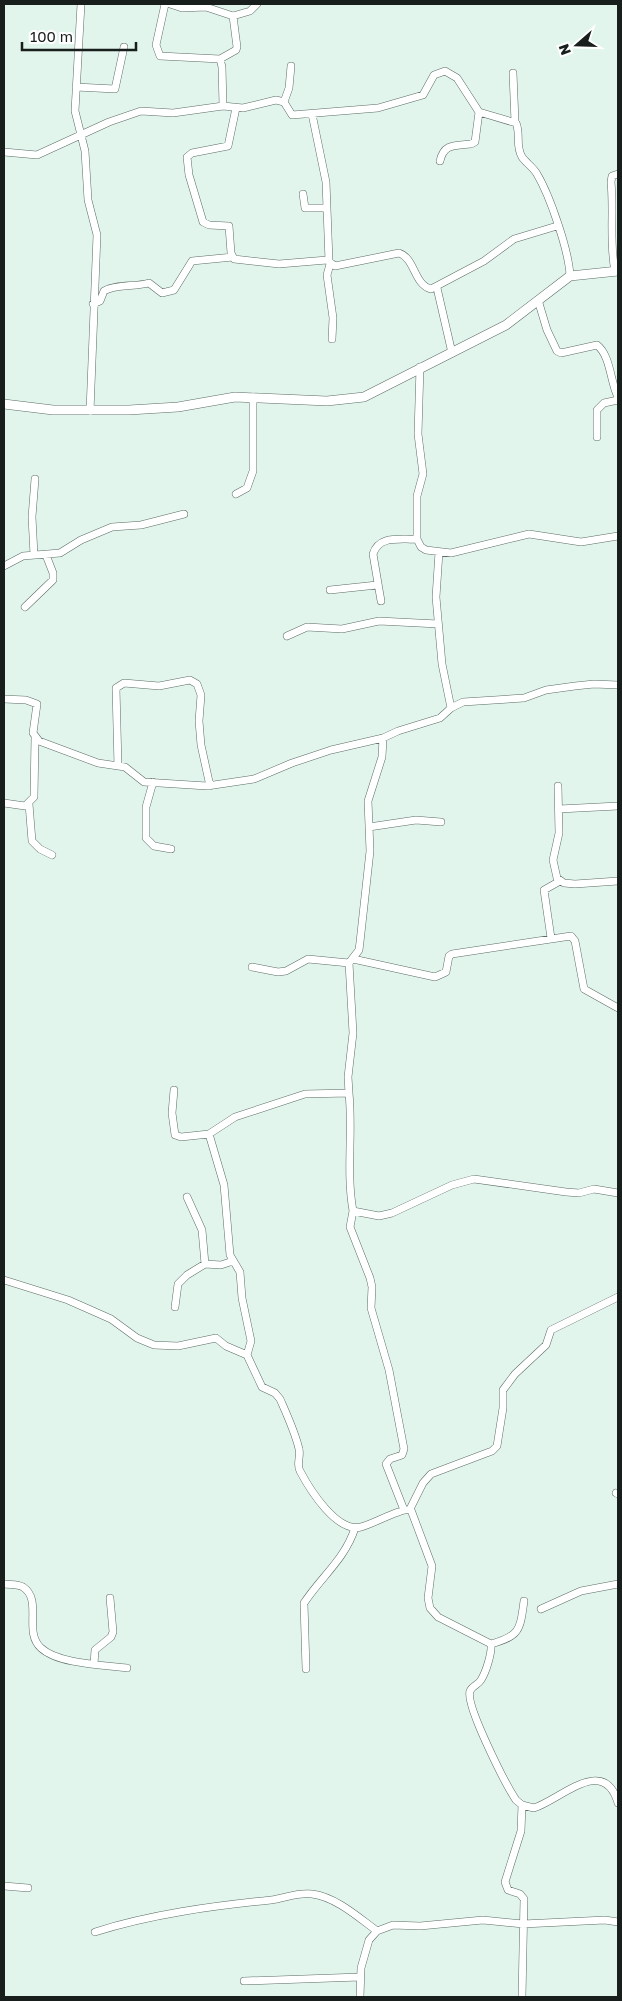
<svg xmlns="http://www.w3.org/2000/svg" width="622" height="2001" font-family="'Golos Text',sans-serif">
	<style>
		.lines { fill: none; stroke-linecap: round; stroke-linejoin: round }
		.minor-casing { stroke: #5b6c64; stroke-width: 8 }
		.tertiary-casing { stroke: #5b6c64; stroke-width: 10 }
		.minor { stroke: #fff; stroke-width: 7 }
		.tertiary { stroke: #fff; stroke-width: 9 }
	</style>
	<rect width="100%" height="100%" fill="#e2f5ec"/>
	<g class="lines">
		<defs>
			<path id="minor" d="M81 4 75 111 85 151 88 200 97 235 90 411
				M165 4 156 45 160 56 220 59
				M170 4 182 8 206 7 233 16
				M513 73 515 122
				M76 87 115 89 124 47
				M284 102 289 88 291 66
				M223 106 222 67 220 59 236 50 237 47 233 16 250 11 257 4
				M236 108 228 146 192 153 187 157 189 175 203 222 209 225 229 226 231 253 234 259 279 264 327 260 335 266 399 253C415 258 414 285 431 289L484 261 514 239 557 226
				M312 114 326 182 329 261
				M4 152 37 155 109 122 141 111 173 113 223 106 243 108 276 100 284 102 292 115 378 108 423 95 434 75 445 71 457 78 479 112 516 123C521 134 515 146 522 157 526 163 533 167 537 174 550 196 569 251 570 276
				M440 161C444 143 455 146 471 144L475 142 479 112
				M303 194 305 208H327
				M330 264 327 275 333 318 332 339
				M615 271C609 242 614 212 611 182L612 176 618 174
				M437 288 452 353
				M538 300 547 330 557 351 561 353 597 345C611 356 610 382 618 397
				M93 304 100 301 104 291C116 284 135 287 149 283L162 293 174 290 192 261 233 257
				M420 367 418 434 423 474 417 496V539L421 547 426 550 451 553 529 534 581 542 618 536
				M597 437V410L604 403 618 400
				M236 494 247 488 253 471V397
				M439 552 436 597 442 664 451 708
				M34 555 32 517 35 479
				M4 566 23 556 60 553 81 540 112 527 141 525 184 514
				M330 590 377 585
				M381 601 373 554C379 535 399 540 417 539
				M25 607 53 580V573L46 555
				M287 636 307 627 342 629 379 621 438 624
				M4 699 26 700 37 704 33 733 39 741 98 763 125 767 144 782 207 786 254 779 292 763 331 750 383 738 398 731 440 718 451 708 463 702 524 698 546 690 575 686 594 684 618 685
				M118 766 116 688 124 683 159 686 190 680 197 684 201 695 199 721 201 745 210 786
				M153 782 146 807V838L154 846 171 849
				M558 786 559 833 553 860 557 878 564 883 575 884 618 881
				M4 803 25 806 34 797 35 738
				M29 804 32 841 40 849 52 855
				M559 809 618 806
				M369 827 416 820 441 822
				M551 938 544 890 560 881
				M353 959 435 977 446 972 449 956 452 954 571 936 575 941 584 989 618 1008
				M252 967 278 972 286 971 308 959 349 963
				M174 1090 172 1113 175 1135 181 1137 209 1134
				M349 1093 348 1077 353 1033 349 963 359 950 360 942 370 851 368 801 382 757 383 738
				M187 1197 202 1230 205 1264
				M353 1211 350 1227 370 1278 372 1287 371 1308 389 1370 404 1449 402 1455 390 1459 386 1464 404 1510
				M4 1280 68 1300 111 1319 137 1338 154 1345 178 1346 216 1338 226 1346 247 1355 262 1387 275 1393 280 1399C287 1415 295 1432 299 1449 301 1456 296 1465 300 1471 310 1490 337 1533 361 1527 373 1524 403 1507 411 1510L432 1566 428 1598 430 1608 438 1617 491 1644C492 1653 486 1672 481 1680 478 1685 472 1686 470 1691 465 1705 506 1785 516 1800L522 1805 534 1808C560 1800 604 1754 618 1803
				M175 1307 178 1284 187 1275 205 1264 221 1265 233 1261
				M247 1355 251 1341 242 1298 240 1272 230 1255 224 1185 209 1134 235 1117 305 1094 349 1093C353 1133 346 1172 353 1211L379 1216 392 1213 452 1185 474 1179 566 1192 579 1193 594 1189 618 1193
				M616 1493 618 1494
				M410 1509 423 1483 431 1474 492 1451 497 1446 503 1408V1390L515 1374 546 1345 551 1330 618 1297
				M4 1584C10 1585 18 1584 23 1587 43 1600 23 1632 41 1648 58 1664 104 1665 127 1668
				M541 1609 581 1591 618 1584
				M491 1644C520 1636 520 1630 524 1601
				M94 1664 95 1650 111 1637 113 1632 110 1598
				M306 1669 304 1603C321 1577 345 1559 355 1528
				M522 1805 521 1831 505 1882 508 1890 520 1894 524 1899 522 1997
				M4 1886 28 1888
				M95 1932C151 1914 213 1906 271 1900 285 1898 298 1892 312 1894 336 1897 358 1917 377 1931
				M244 1981 360 1977
				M360 1997 361 1968 369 1940 377 1931 393 1925 420 1926 483 1920 523 1924 605 1920 618 1922"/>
			<path id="tertiary" d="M4 404 53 410H129L178 407 235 397 327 401 364 397 506 325 570 276 618 271"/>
		</defs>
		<use href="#minor" class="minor-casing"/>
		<use href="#tertiary" class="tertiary-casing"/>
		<use href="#minor" class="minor"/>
		<use href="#tertiary" class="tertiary"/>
	</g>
	<rect width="622" height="2001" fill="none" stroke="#171e1b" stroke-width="10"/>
	<g transform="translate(577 45) rotate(250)" stroke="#ffffff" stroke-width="4" paint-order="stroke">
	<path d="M0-4L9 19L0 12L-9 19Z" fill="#171e1b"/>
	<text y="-8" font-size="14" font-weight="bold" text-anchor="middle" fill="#171e1b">N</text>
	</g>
	<path d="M22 42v8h114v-8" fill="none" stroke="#171e1b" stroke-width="2.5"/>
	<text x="30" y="42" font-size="15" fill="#171e1b" stroke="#ffffff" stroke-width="4" paint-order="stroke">100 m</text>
</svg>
